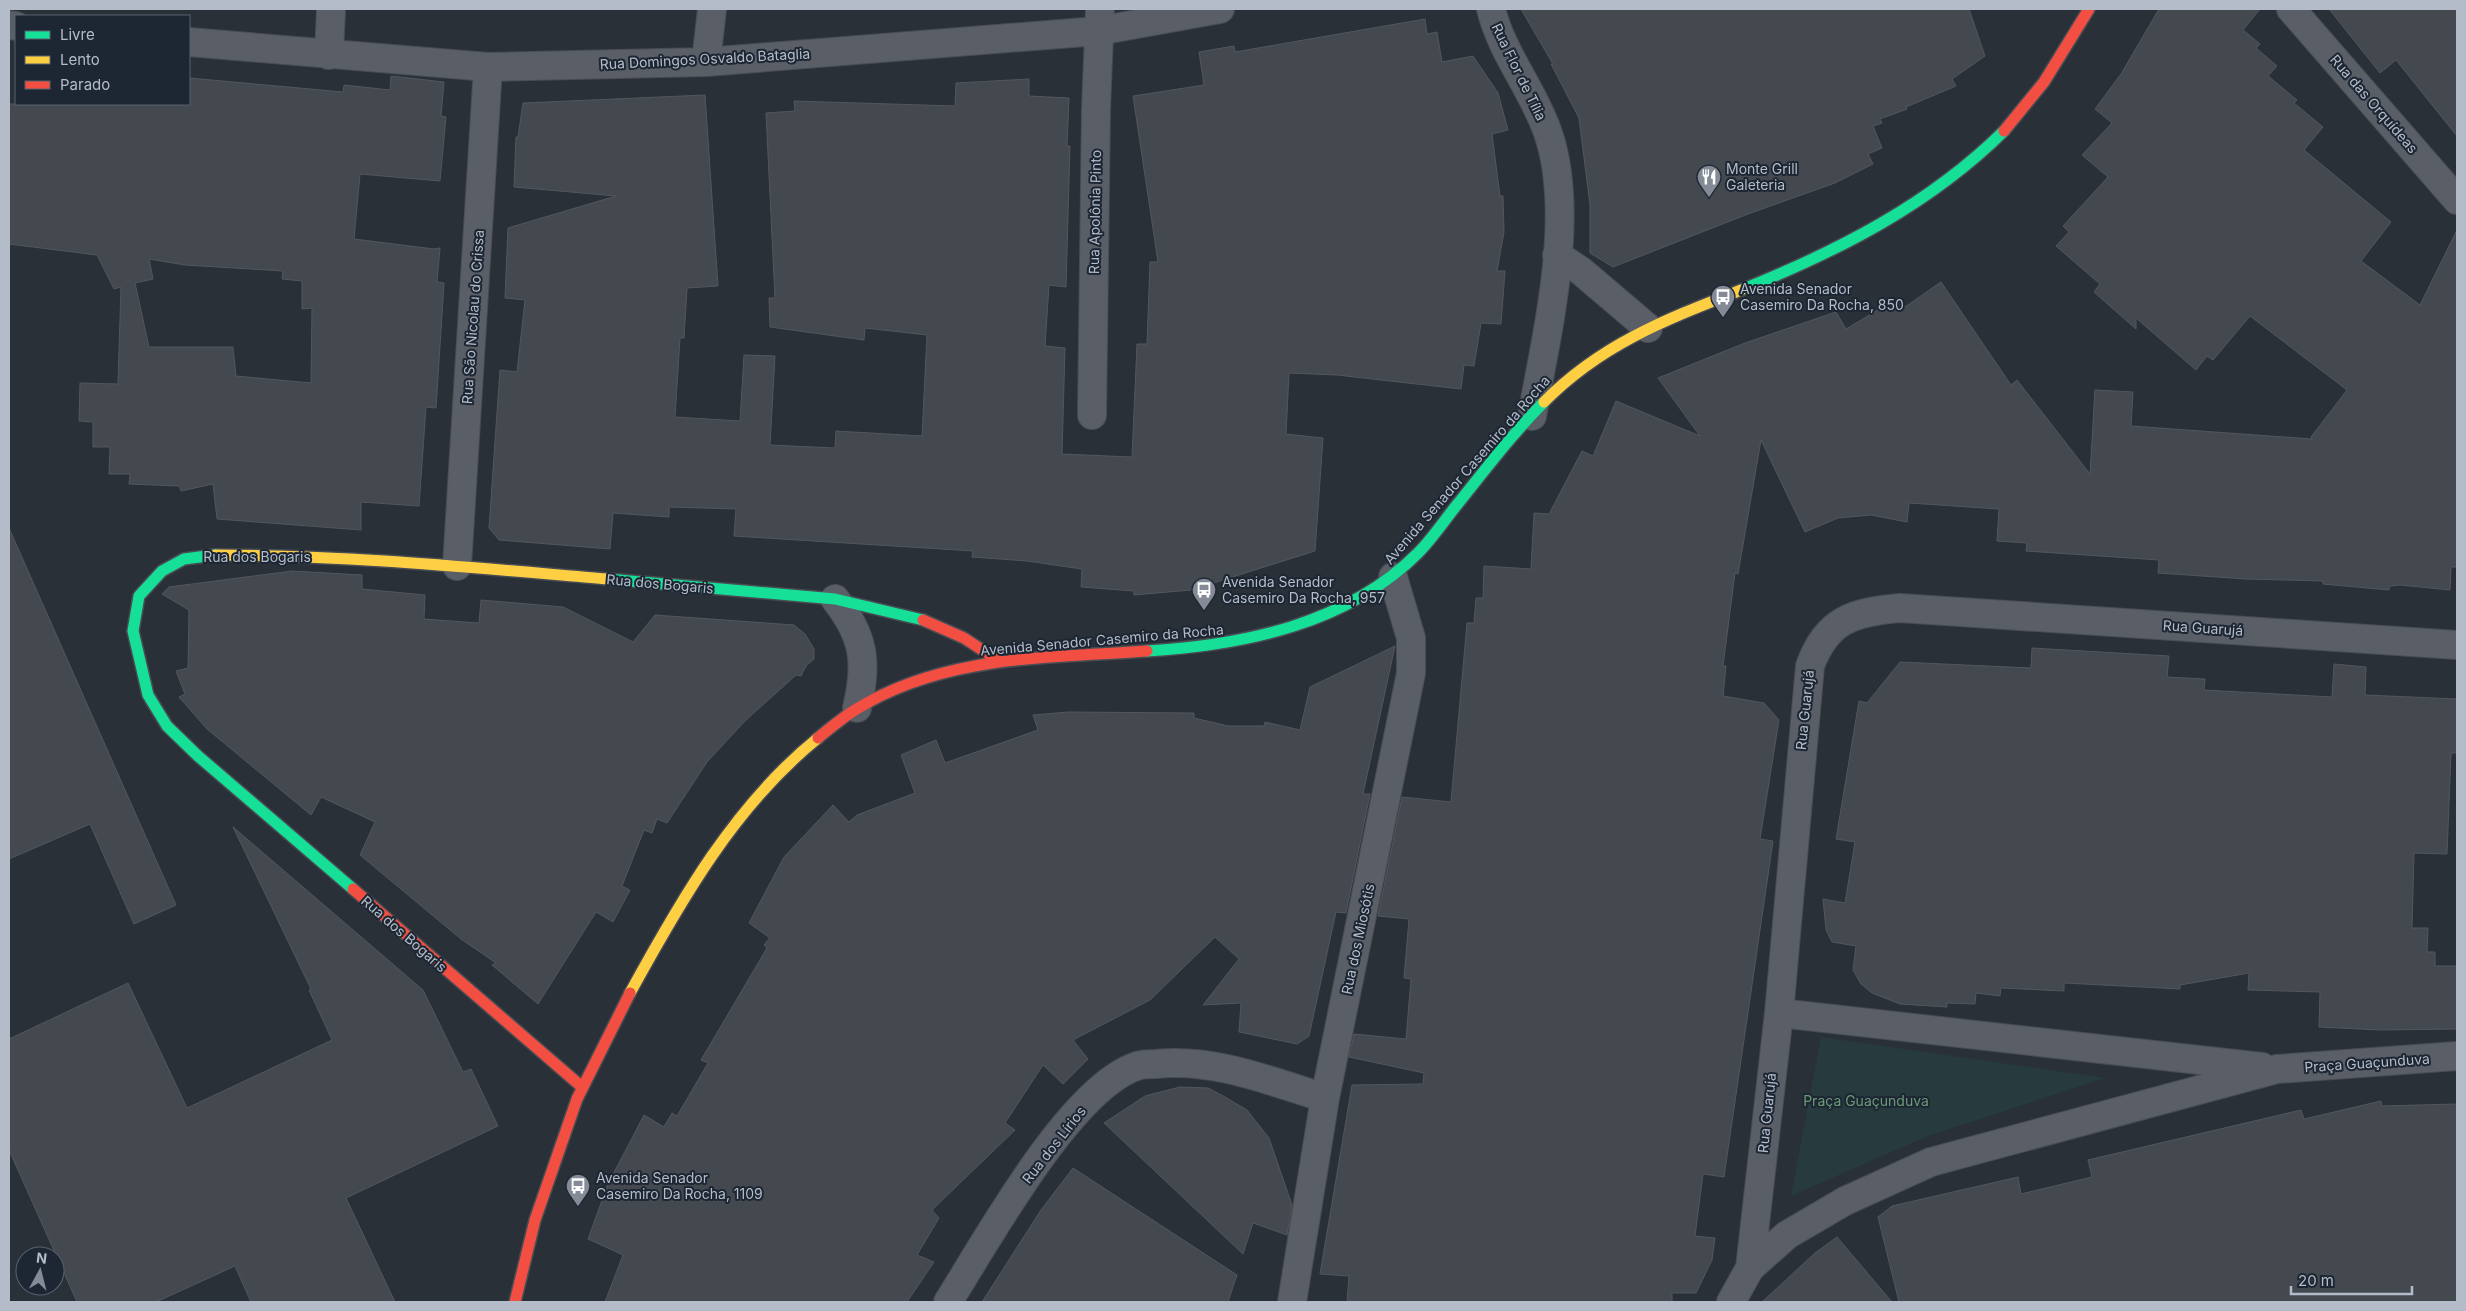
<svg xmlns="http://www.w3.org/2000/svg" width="2466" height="1311" font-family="Inter,sans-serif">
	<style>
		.green { fill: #273a3e }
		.building { fill: #444950; stroke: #52575f; fill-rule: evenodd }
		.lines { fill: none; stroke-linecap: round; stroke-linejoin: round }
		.street-casing { stroke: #484c53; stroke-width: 30 }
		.fast-casing { stroke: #484c53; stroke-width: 14 }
		.slow-casing { stroke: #484c53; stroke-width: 14 }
		.jam-casing { stroke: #484c53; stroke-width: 14 }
		.street { stroke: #5a5e66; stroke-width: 28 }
		.fast { stroke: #16e098; stroke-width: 11 }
		.slow { stroke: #ffcf43; stroke-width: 11 }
		.jam { stroke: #f24e42; stroke-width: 11 }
		.labels { text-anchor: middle; stroke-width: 4; stroke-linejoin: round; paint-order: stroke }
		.street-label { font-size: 14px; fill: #b4bcc9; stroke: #1d2633 }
		.poi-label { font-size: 14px; fill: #b4bcc9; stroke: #1d2633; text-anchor: start }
		.park-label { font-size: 14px; fill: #6b9a76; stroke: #1d2633 }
	</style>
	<rect width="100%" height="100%" fill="#2a3038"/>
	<path class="green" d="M1821 1037 2105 1078 1928 1136 1791 1196Z"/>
	<path class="building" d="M1521 9H1969L1985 56 1952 79 1956 86 1906 107 1907 109 1880 119 1882 123 1873 126 1882 148 1868 154 1873 164 1835 183 1748 214 1613 267 1590 253V205L1579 118 1551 64H1553Z
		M2159 9H2260L2243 30 2260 44 2256 48 2277 66 2268 76 2297 100 2294 103 2323 127 2304 150 2391 222 2361 261 2420 305 2457 230V567H2451L2450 590 2400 585 2390 586 2389 590 2323 584V581L2246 579 2158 573 2159 560 2026 551 2027 543 1997 541 1999 509 1909 503 1907 522 1871 515 1838 518 1805 532 1761 440 1738 574 1735 573 1723 666H1726L1723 696 1764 703 1779 720 1760 839 1773 841 1724 1177 1703 1174 1695 1236 1715 1238 1712 1260 1696 1293H1672V1302H1347L1349 1276 1320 1274 1352 1085 1423 1084 1424 1073 1349 1057 1354 1034 1406 1039 1411 979 1404 978 1409 919 1378 916 1402 797 1451 802 1467 623H1474L1476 598H1483L1484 566 1531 569 1534 513 1549 514 1582 451 1593 456 1616 401 1700 436 1658 378 1745 343 1836 312 1846 329 1888 304 1890 308 1902 301 1905 307 1941 282 2011 385 2017 380 2090 474 2095 390 2133 392 2131 426 2312 439 2311 437 2347 390 2250 316 2213 360 2207 356 2196 370 2136 318V329L2094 292 2100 284 2056 246 2069 232 2063 226 2108 177 2082 155 2112 123 2095 109 2121 74Z
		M2329 9H2457V136L2396 60 2380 73Z
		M1425 19 1427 34 1437 32 1442 62 1473 56 1498 93 1508 130 1492 134 1500 196H1503L1504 232 1497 271H1505L1501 324 1481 323 1474 366 1464 365 1461 389 1337 375 1289 373 1286 434 1323 438 1315 551 1191 590 1134 595V591L1081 587 1082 569 1027 561 972 557 973 551 734 536 736 509 669 507V517L613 513 610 549 499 540 489 528 500 370 517 372 525 300 505 298 508 228 616 196 514 187 516 137H518L523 103 705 95 718 286 687 288 684 338H680L675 417 740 421 744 355 775 356 770 445 835 448 836 431 922 436 927 335 865 328 864 340 770 327 769 298H775L766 113 795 111 794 101 955 106 956 83 1029 79V96L1069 98 1067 146H1070L1066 287 1049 285 1045 346 1065 348 1062 454 1132 457 1137 344H1147L1150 262H1158L1133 96 1204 85 1199 52 1234 46 1235 52Z
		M391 76 444 82 441 116 446 117 440 181 360 174 354 239 434 249 440 248 437 282 444 283 436 408 426 407 419 506 361 502V530L217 519 213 484 181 491 179 486 129 484 130 474H109L110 447H93V422L79 421 80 383 118 384 121 287 114 289 97 255 9 244V104H189V78L343 92 344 85 390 90ZM149 259 185 265 283 271 282 279 302 281V309L312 308 311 383 236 376 233 347H149L135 283 153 279Z
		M9 528 176 905 134 924 90 824 9 859Z
		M292 571 362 575V589L425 595 424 619 479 623 481 600 563 607 633 642 655 615 794 625 805 634 814 649V659L806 666 801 676 796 675 745 721 707 762 667 823 657 819 652 833 644 830 622 886 630 890 613 922 596 912 538 1004 492 965 496 963 461 939 360 855 375 822 321 797 311 815 207 729 179 697 185 694 176 671 188 668 189 610 162 594 169 587Z
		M1395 646 1363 794H1370L1346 913 1336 912 1309 1036 1297 1044 1239 1032 1241 1003 1203 1005 1239 959 1215 937 1150 1000 1073 1040 1088 1059 1063 1084 1043 1065 1005 1123 1015 1130 932 1210 939 1218 917 1255 934 1262 907 1302H605L623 1255 588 1239 608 1184 644 1115 664 1127 672 1113 677 1116 708 1063 701 1060 767 948 764 945 770 938 749 923 784 857 833 805 849 822 857 815 915 793 901 755 936 740 945 763 1038 730 1033 715 1068 712 1194 713V718L1228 726H1264L1265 722 1300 730 1310 687Z
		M2032 648 2169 656 2167 677 2205 679 2204 690 2332 697 2334 664 2366 667 2365 695 2457 699V753H2451L2447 854 2414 853 2412 928H2428L2427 952H2435V966H2457V1029L2380 1030 2319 1027 2320 992 2248 990 2249 973 2180 985V989L2064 983V991L2001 988 2000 996 1976 993 1975 1004 1947 1003V1007L1900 1004 1872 993 1861 984 1853 970 1856 946 1832 942 1826 930 1823 899 1845 903 1855 842 1836 839 1859 701 1867 703 1900 662 2031 668Z
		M233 827 423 990 463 1072 471 1069 498 1126 346 1198 395 1302H251L235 1266 156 1302H77L9 1150V1039L128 983 187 1108 332 1040 309 990 311 989Z
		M1180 1087 1208 1088 1225 1097 1247 1110 1269 1138 1292 1205 1287 1235 1253 1223 1243 1254 1104 1123 1145 1096Z
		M2381 1101 2382 1106 2457 1104V1302H1899L1878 1217 1892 1206 2018 1177 2021 1194 2092 1177 2088 1160 2301 1110 2304 1119Z
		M1073 1168 1237 1275 1228 1302H982L1041 1210Z
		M1837 1237 1892 1302H1762L1815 1253Z"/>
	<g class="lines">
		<defs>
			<path id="street" d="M1491 9C1502 54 1533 89 1548 133 1576 215 1547 332 1532 416
				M2291 9 2457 200
				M9 25 16 26
				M189 42 488 67 706 62 1098 31 1220 9
				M329 55 331 9
				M706 62 712 9
				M1557 255 1581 271 1648 328
				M1092 415 1096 109 1100 9
				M457 566 488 67
				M835 599C864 636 868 662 857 708
				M1779 1013 2262 1067
				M1750 1268 1787 1235 1845 1201 1931 1162 2277 1069 2457 1056
				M948 1302C986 1242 1070 1088 1137 1066 1142 1064 1150 1064 1156 1064 1214 1058 1270 1081 1325 1098
				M1292 1302 1325 1098 1411 673V638L1393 577
				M1731 1302 1750 1268 1779 1013 1810 666C1827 619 1854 612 1900 608L2457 645"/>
			<path id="fast" d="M1741 290C1838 251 1929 205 2004 131
				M215 555 184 559 162 571 139 596 133 631 148 695 167 726 198 756 353 889
				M607 579 835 599 923 620
				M1147 651C1245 645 1347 624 1418 553 1432 539 1444 521 1456 506 1485 470 1512 434 1544 402"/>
			<path id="slow" d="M1544 402C1601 344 1667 319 1741 290
				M215 555C346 555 476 568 607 579
				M630 993C681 900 735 805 818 738"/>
			<path id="jam" d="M2004 131 2044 82 2089 9
				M923 620 964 638 999 661
				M818 738C830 728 842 718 855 710 942 655 1048 658 1147 651
				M353 889 582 1087
				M515 1302 535 1220 577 1099 630 993"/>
		</defs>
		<use href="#street" class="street-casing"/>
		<use href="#fast" class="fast-casing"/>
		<use href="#slow" class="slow-casing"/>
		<use href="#jam" class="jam-casing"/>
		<use href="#street" class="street"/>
		<use href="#fast" class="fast"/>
		<use href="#slow" class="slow"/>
		<use href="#jam" class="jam"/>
	</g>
	<defs>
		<symbol id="restaurant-pin" viewBox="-11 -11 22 30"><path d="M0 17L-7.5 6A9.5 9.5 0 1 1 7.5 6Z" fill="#848b96" stroke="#1d2633"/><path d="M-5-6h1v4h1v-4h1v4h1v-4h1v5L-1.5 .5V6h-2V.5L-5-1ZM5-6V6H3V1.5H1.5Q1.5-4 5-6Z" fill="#fff"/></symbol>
		<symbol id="bus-pin" viewBox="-11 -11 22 30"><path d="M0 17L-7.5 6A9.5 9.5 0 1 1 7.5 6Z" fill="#848b96" stroke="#1d2633"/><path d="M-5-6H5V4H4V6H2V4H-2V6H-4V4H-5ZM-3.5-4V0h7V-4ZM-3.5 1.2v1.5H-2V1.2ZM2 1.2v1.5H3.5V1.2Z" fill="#fff"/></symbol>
	</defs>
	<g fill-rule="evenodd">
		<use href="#restaurant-pin" x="1695" y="163" width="28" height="38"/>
		<use href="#bus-pin" x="1709" y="283" width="28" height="38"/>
		<use href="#bus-pin" x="1190" y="576" width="28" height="38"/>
		<use href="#bus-pin" x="564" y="1172" width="28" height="38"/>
	</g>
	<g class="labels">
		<g class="street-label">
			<text transform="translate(705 59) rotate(-3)" y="5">Rua Domingos Osvaldo Bataglia</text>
			<text transform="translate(1519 72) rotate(64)" y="5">Rua Flor de Tília</text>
			<text transform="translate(2374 104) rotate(49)" y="5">Rua das Orquídeas</text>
			<text transform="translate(1095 212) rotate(-89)" y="5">Rua Apolônia Pinto</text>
			<text transform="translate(473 317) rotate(-86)" y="5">Rua São Nicolau do Crissa</text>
			<text transform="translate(1467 470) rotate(-49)" y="5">Avenida Senador Casemiro da Rocha</text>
			<text x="257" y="562">Rua dos Bogaris</text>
			<text transform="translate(660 584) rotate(5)" y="5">Rua dos Bogaris</text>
			<text transform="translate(2203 628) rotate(4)" y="5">Rua Guarujá</text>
			<text transform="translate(1102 640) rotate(-5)" y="5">Avenida Senador Casemiro da Rocha</text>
			<text transform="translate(1805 710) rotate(-84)" y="5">Rua Guarujá</text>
			<text transform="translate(404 934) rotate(41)" y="5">Rua dos Bogaris</text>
			<text transform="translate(1358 939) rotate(-78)" y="5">Rua dos Miosótis</text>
			<text transform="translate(2367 1063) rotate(-4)" y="5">Praça Guaçunduva</text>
			<text transform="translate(1767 1113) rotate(-84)" y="5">Rua Guarujá</text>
			<text transform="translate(1054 1145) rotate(-52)" y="5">Rua dos Lírios</text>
		</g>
		<g class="poi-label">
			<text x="1726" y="174">Monte Grill<tspan x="1726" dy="16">Galeteria</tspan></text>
			<text x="1740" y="294">Avenida Senador<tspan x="1740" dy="16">Casemiro Da Rocha, 850</tspan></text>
			<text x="1222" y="587">Avenida Senador<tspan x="1222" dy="16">Casemiro Da Rocha, 957</tspan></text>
			<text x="596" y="1183">Avenida Senador<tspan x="596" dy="16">Casemiro Da Rocha, 1109</tspan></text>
		</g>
		<g class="park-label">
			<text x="1866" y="1106">Praça Guaçunduva</text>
		</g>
	</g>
	<rect width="2466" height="1311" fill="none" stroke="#b4bcc9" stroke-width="20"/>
	<rect x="15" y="15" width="175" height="90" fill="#1d2633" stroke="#59626f"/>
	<rect x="25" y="31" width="25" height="8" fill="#16e098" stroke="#59626f"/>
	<text x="60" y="40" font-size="15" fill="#b4bcc9">Livre</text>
	<rect x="25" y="56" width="25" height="8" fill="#ffcf43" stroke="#59626f"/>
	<text x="60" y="65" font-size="15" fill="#b4bcc9">Lento</text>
	<rect x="25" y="81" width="25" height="8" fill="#f24e42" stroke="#59626f"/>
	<text x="60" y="90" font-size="15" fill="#b4bcc9">Parado</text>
	<g transform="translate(40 1271) rotate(7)"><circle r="24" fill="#1d2633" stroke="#59626f"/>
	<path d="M0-4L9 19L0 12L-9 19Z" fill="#848b96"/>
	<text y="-8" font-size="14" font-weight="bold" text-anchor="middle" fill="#b4bcc9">N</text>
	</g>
	<path d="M2291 1286v8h121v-8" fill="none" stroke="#b4bcc9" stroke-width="2.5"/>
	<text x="2298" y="1286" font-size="15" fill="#b4bcc9" stroke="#1d2633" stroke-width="4" paint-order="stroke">20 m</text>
</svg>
